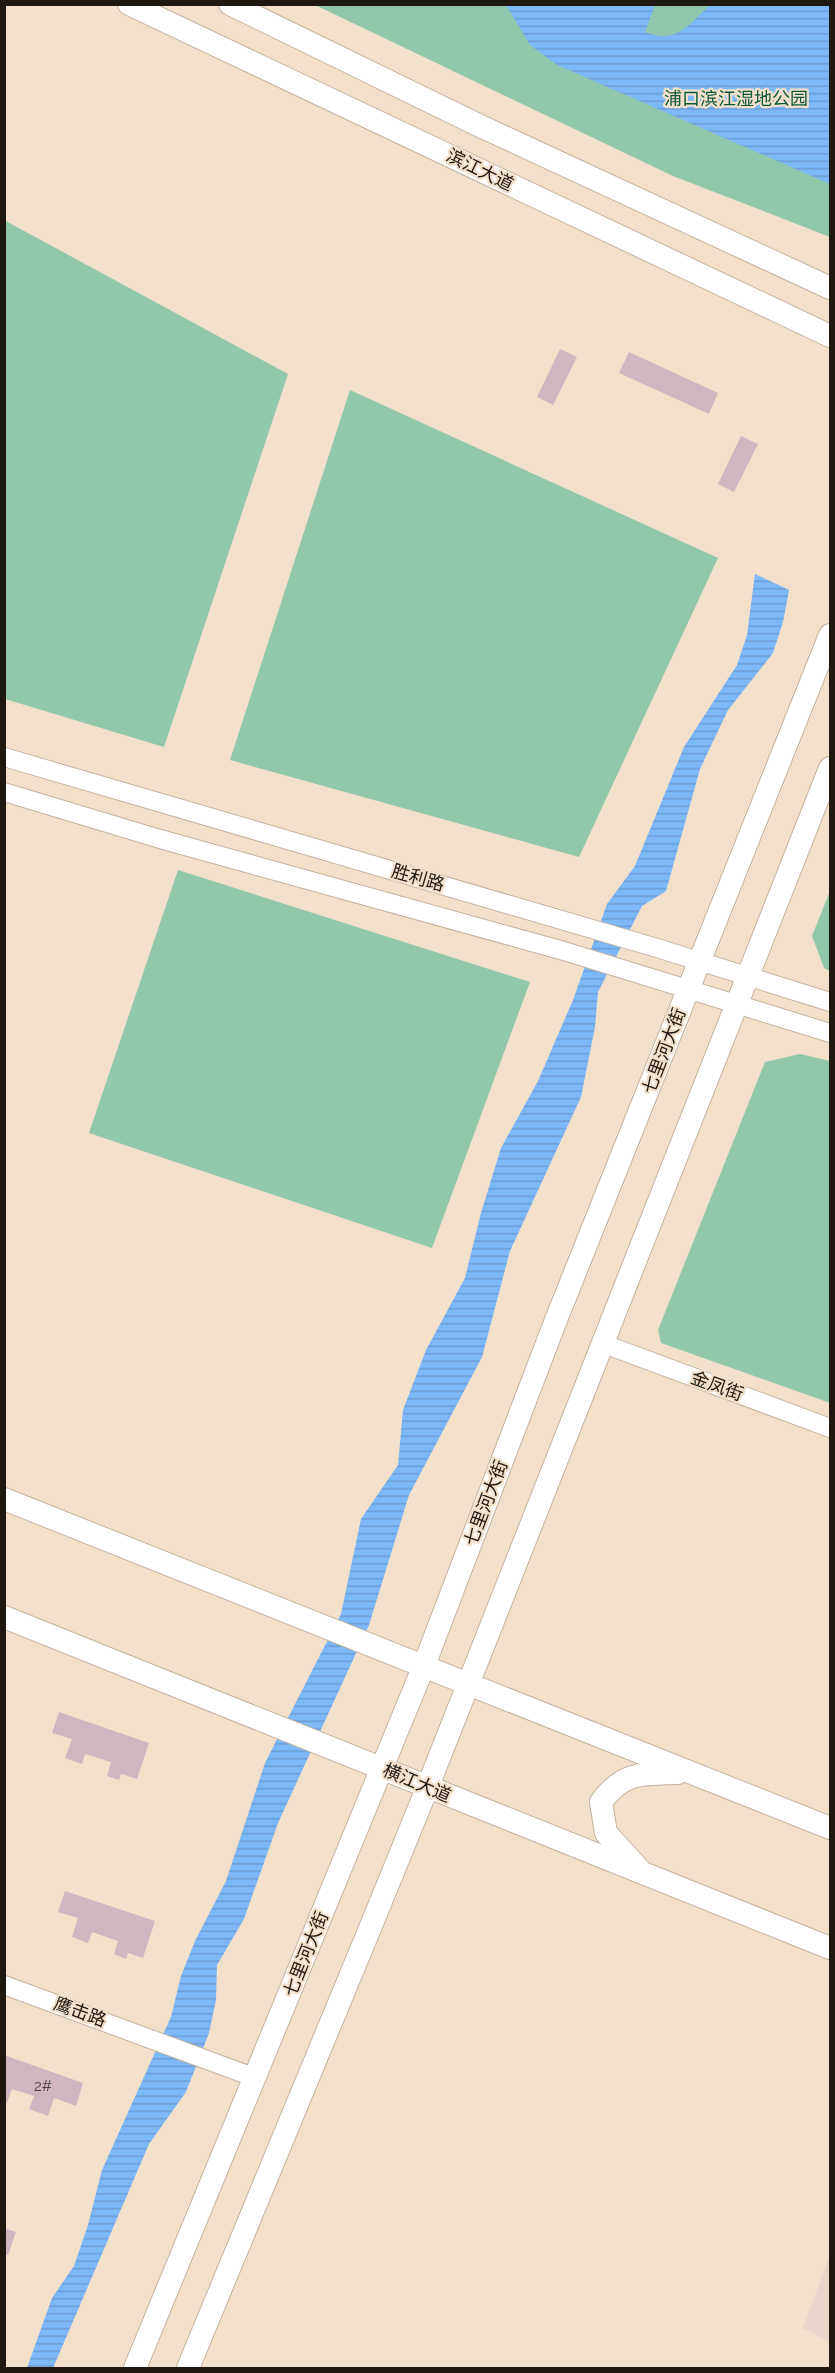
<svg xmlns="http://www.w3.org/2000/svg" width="835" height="2373" font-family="Raleway,'Noto Sans SC',sans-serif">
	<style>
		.industrial { fill: #ebd4c9 }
		.green { fill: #91c8ab }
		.water { fill: url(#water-rules) }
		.building { fill: #d1b6c1 }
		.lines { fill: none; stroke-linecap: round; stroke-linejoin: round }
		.minor-casing { stroke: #c3b29e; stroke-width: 20 }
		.major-casing { stroke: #c3b29e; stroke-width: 24 }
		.minor { stroke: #fff; stroke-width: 18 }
		.major { stroke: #fff; stroke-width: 22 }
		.labels { text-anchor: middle; stroke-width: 4.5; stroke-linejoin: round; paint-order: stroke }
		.number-label { font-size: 15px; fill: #4c403d }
		.park-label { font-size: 18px; fill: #0c583c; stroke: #f2e0cb }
		.street-label { font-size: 18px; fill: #1f1811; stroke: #f2e0cb }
	</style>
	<defs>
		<pattern id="water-rules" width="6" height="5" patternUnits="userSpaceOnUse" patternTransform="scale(1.5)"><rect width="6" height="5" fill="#7db8f9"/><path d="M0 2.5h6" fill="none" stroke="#6c9dd4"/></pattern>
	</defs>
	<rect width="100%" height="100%" fill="#f2e0cb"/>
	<path class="industrial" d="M830 2255V2343L803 2328Z"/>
	<path class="green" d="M315 5H830V237L673 176Z
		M4 220 288 374 164 747 5 699Z
		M350 390 718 558 579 857 230 760Z
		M178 870 530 982 432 1248 89 1133Z
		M830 891V971L824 968 812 936Z
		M800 1054 830 1061V1403L661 1343 658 1330 765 1062Z"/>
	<path class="water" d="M506 5H655L645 32C676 45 688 25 710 5H830V184L557 65 530 45Z
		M755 574 789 590 783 622 773 653 728 710 700 769 666 891 642 906 598 992 595 1027 581 1097 510 1251 482 1357 409 1495 369 1625 278 1823 244 1919 217 1965 216 2000 209 2033 186 2092 149 2144 53 2368H27L52 2298 74 2266 88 2225 102 2170 171 2017 181 1976 195 1941 226 1881 265 1763 341 1614 361 1519 398 1465 403 1410 426 1350 465 1278 481 1213 501 1148 538 1081 573 1000 607 904 635 866 684 747 737 665 747 635Z"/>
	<path class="building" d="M560 349 577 357 553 405 537 397Z
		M629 352 718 393 709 414 619 373Z
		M741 436 758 444 734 492 718 484Z
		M59 1712 149 1743 137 1779 121 1774 119 1780 107 1776 111 1762 85 1754 82 1764 65 1758 72 1739 52 1733Z
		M65 1891 155 1921 143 1958 128 1953 126 1959 114 1954 118 1941 92 1932 88 1943 72 1937 78 1918 58 1912Z
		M4 2055 83 2083 76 2106 54 2098 48 2116 29 2109 34 2096 12 2089 7 2103 4 2102Z
		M4 2228 16 2232 8 2255 4 2254Z"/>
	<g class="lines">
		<defs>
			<path id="minor" d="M4 757 657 948 830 1002
				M4 792 160 839 564 951 830 1033
				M604 1344 830 1428
				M4 1985 256 2078"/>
			<path id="major" d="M129 4 830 336
				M230 4 476 124 830 288
				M4 1499 830 1828
				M4 1617 830 1948
				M639 1869 606 1833 601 1802C624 1771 642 1774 678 1773
				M135 2368 423 1668 554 1325 830 635
				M188 2368C267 2176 348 1984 426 1791 563 1451 693 1108 830 768"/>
		</defs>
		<use href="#minor" class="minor-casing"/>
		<use href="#major" class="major-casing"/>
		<use href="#minor" class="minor"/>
		<use href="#major" class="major"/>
	</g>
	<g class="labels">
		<g class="number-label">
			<text x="43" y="2091">2#</text>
		</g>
		<g class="park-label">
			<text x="736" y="105">浦口滨江湿地公园</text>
		</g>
		<g class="street-label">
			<text transform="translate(480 170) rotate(26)" y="6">滨江大道</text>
			<text transform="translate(418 878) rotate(16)" y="6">胜利路</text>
			<text transform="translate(664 1051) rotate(-69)" y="6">七里河大街</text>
			<text transform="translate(717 1386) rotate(20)" y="6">金凤街</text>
			<text transform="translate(486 1503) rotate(-69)" y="6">七里河大街</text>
			<text transform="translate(417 1783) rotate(23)" y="6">横江大道</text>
			<text transform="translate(306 1954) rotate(-68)" y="6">七里河大街</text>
			<text transform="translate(80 2012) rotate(20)" y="6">鹰击路</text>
		</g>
	</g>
	<rect width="835" height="2373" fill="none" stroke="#1f1811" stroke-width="12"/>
</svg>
